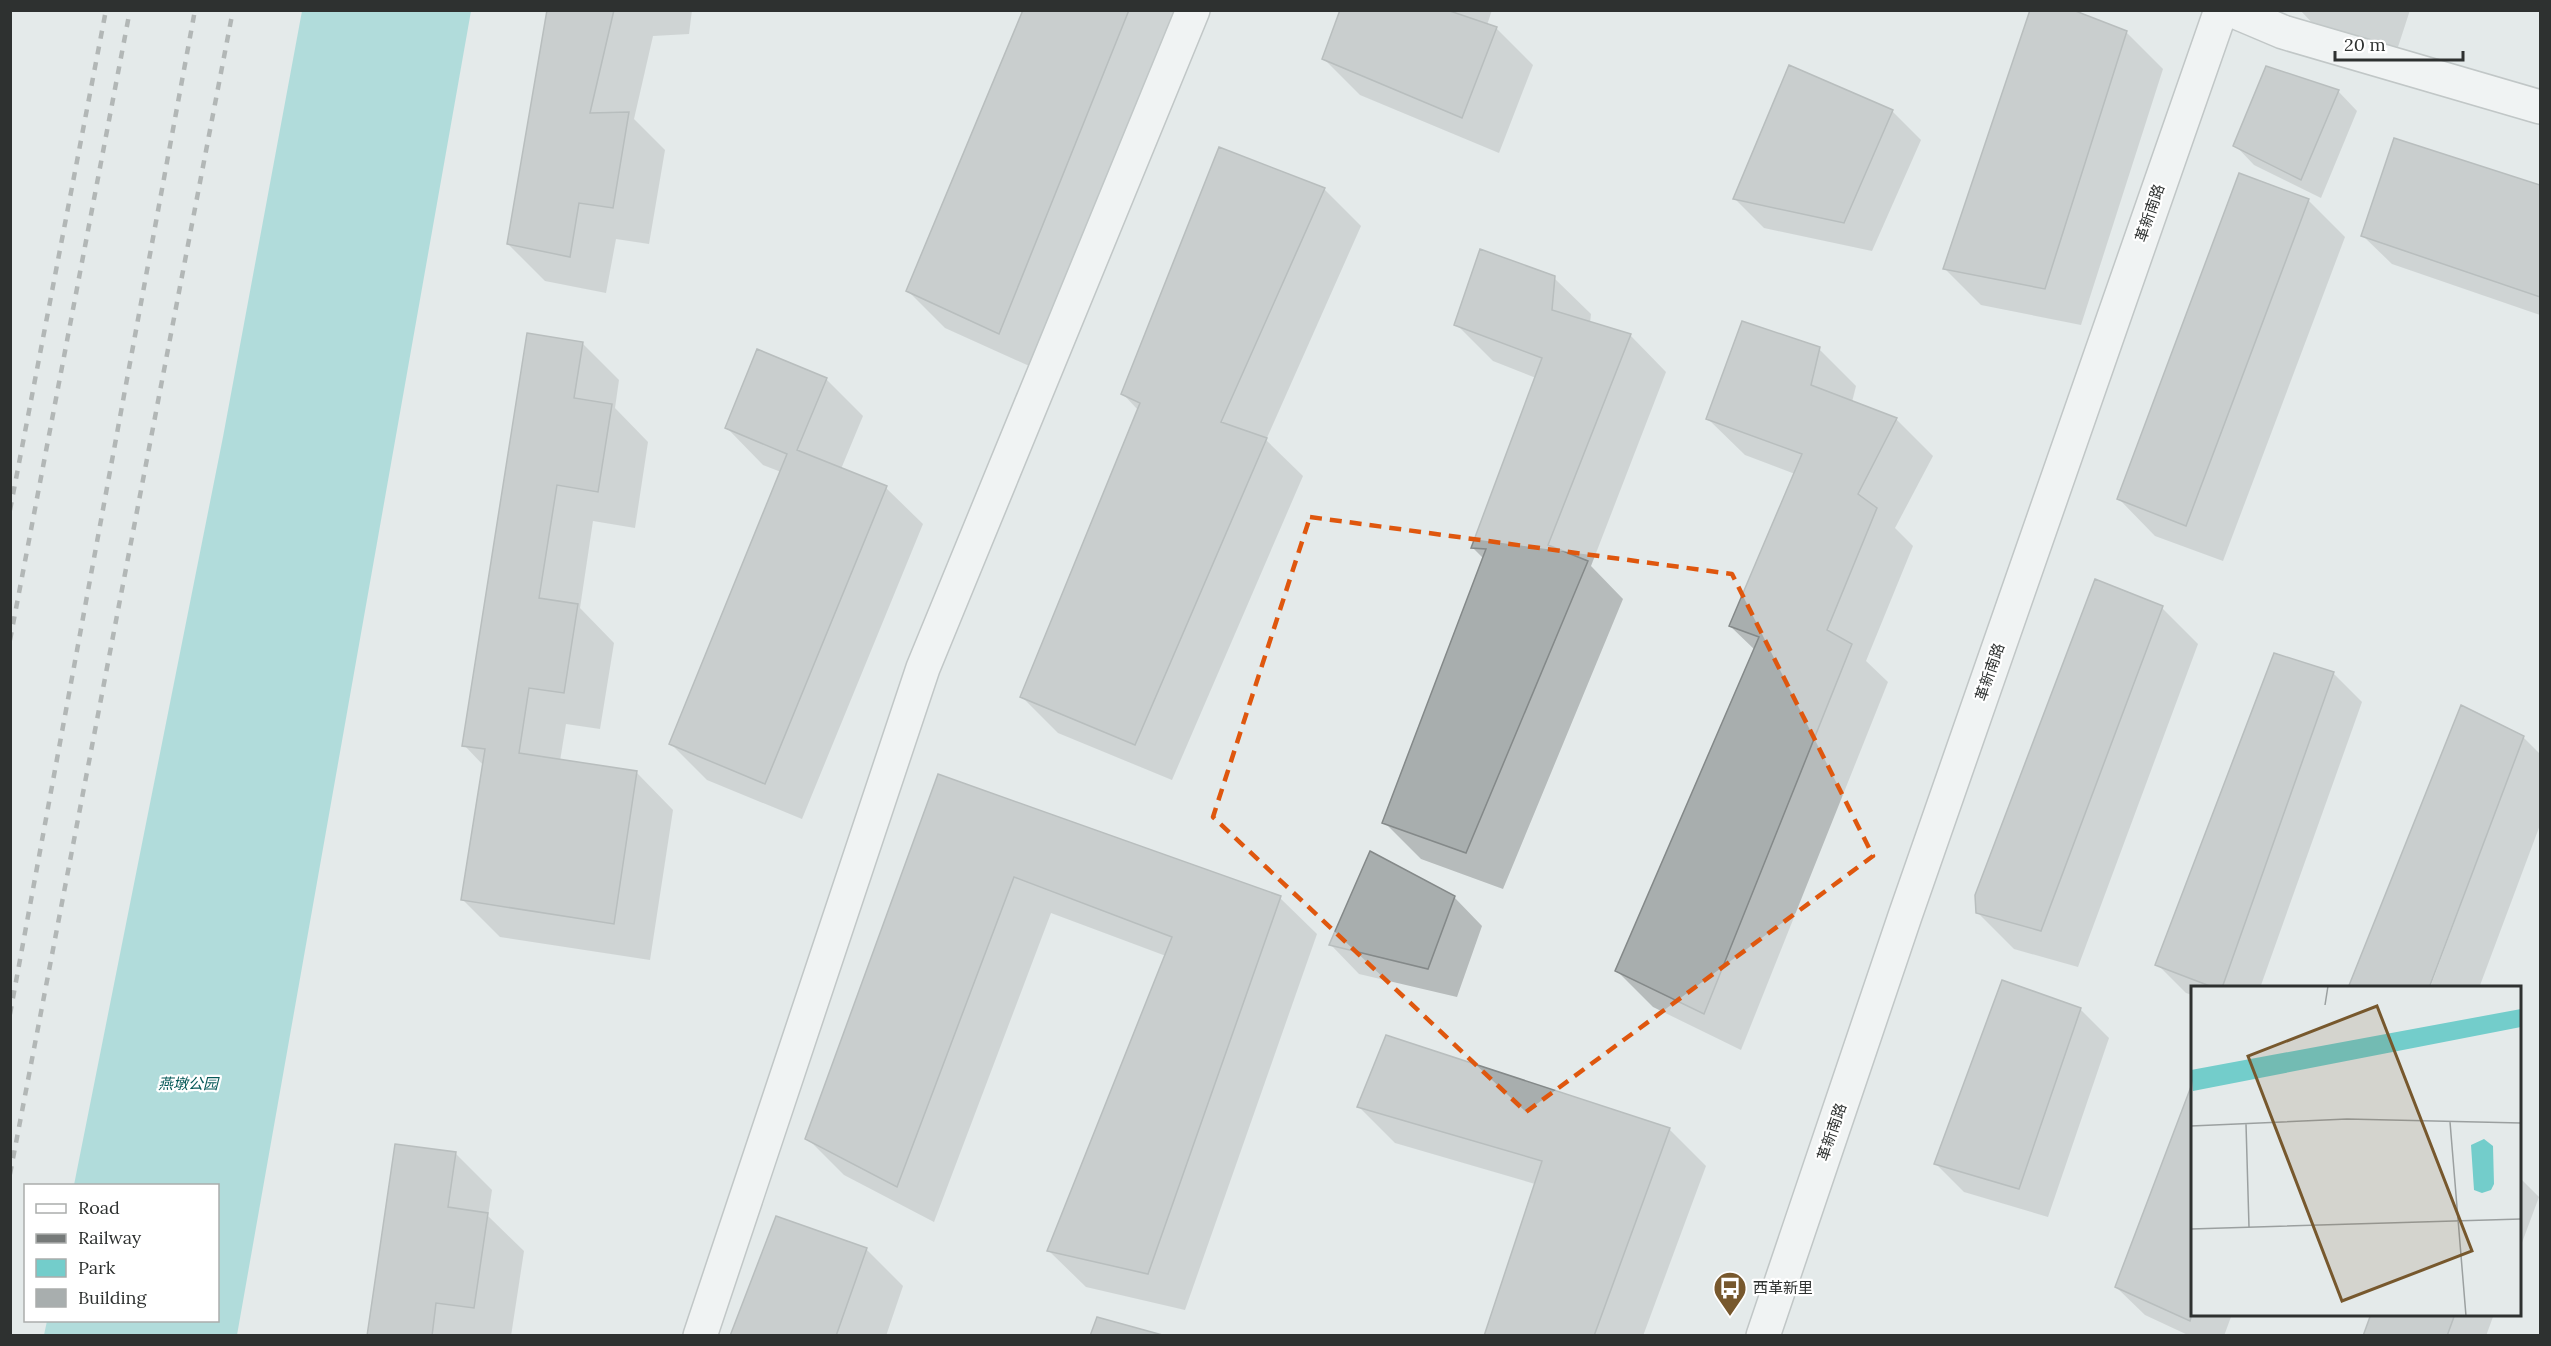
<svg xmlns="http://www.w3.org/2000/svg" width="2551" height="1346" font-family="Lora,'Noto Sans SC',serif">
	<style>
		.green { fill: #73cdcb }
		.shadow { fill: #0003 }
		.building { fill: #a8aeae; stroke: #848989; stroke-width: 1.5 }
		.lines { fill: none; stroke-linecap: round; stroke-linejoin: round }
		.minor-casing { stroke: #979d9d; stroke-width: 36 }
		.tertiary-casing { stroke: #979d9d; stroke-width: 36 }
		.minor { stroke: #fff; stroke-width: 33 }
		.tertiary { stroke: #fff; stroke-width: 33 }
		.rail { stroke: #767a79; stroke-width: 4.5; stroke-dasharray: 8 8; stroke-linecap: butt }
		.marked { fill: none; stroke: #df570e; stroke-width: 4.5; stroke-dasharray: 12 8; stroke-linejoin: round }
		.labels { text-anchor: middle; stroke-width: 4.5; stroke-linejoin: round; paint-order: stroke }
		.street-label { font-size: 15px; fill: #2e3130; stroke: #fff }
		.park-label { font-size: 15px; font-style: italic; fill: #055857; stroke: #fff }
		.poi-label { font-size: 15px; fill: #2e3130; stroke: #fff; text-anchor: start }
		.inset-road { fill: none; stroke: #9ba0a0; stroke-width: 1.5 }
		.view { fill: #77582d; fill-opacity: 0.15; stroke: #77582d; stroke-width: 3 }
		.inset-edge { fill: none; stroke: #2e3130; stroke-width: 3 }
	</style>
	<rect width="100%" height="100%" fill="#e4eaea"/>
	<path class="green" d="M302 11H471L237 1335H44L47 1321 218 1320V1186L74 1185 223 437Z"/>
	<path class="shadow" d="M549 10H692L689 34 653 36 634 119 665 150 649 244 616 239 606 293 545 281 508 244Z
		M1025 10H1180L1036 369 945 328 908 291Z
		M1342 10H1492L1487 25 1496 28 1533 65 1499 153 1360 95 1324 59Z
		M2069 10 2127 33 2163 69 2081 325 1981 305 1944 268Z
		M2300 10H2410L2398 47 2316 27Z
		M2338 91 2357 111 2321 198 2254 165 2235 145Z
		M1892 111 1921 140 1872 251 1764 228 1735 199Z
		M2395 140 2540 187V315L2392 264 2363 236Z
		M1324 189 1361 226 1266 440 1303 476 1172 780 1058 733 1022 697 1138 410 1123 394Z
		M2308 200 2345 237 2223 561 2155 536 2119 499Z
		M1554 278 1591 314 1590 323 1630 335 1666 372 1591 566 1623 599 1503 889 1421 859 1384 822 1484 559 1473 548 1536 378 1493 361 1456 324Z
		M582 343 619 380 615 408 648 442 635 528 593 521 580 608 614 643 600 729 566 724 560 761 637 773 673 810 650 960 500 937 463 900 484 766 464 745Z
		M1819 349 1856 386 1852 402 1897 420 1933 456 1895 528 1913 546 1866 661 1888 682 1741 1050 1653 1007 1616 970 1755 650 1730 626 1795 474 1745 455 1708 419Z
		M826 379 863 416 841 469 886 488 923 524 802 819 707 780 670 743 781 472 763 465 727 428Z
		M2162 608 2198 644 2078 967 2014 949 1977 912Z
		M2274 654 2334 674 2362 702 2260 988H2192V995L2186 993 2157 964Z
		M2523 737 2540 754V825L2479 988H2430Z
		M939 776 1280 898 1317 934 1185 1310 1086 1287 1049 1251 1166 956 1051 913 934 1222 844 1175 807 1138Z
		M1454 897 1482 926 1457 997 1359 974 1331 945Z
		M2003 981 2081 1010 2109 1038 2048 1217 1964 1192 1936 1164Z
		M2192 1088V1314H2232L2224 1336H2190L2145 1315 2116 1287Z
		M1359 1107 1669 1129 1706 1166 1643 1336H1485L1535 1184 1395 1143Z
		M455 1153 492 1190 488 1216 524 1251 511 1336H369Z
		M2520 1178 2539 1197 2520 1248Z
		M866 1249 903 1286 886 1336H731Z
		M2372 1314H2494L2486 1336H2365Z"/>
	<path class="building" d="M547 10H614L590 113 629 112 613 208 579 203 570 257 507 244Z
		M1023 10H1129L999 334 906 291Z
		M1340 10H1447L1497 27 1462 118 1322 59Z
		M2030 10H2073L2127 31 2045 289 1943 269Z
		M1789 65 1893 110 1844 223 1733 199Z
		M2266 66 2339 90 2301 180 2233 146Z
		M2394 138 2540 185V297L2361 236Z
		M1219 147 1325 188 1221 422 1267 438 1135 745 1020 697 1140 403 1121 394Z
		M2239 173 2309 199 2186 526 2117 499Z
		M1480 249 1555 276 1552 310 1631 334 1548 545 1588 561 1466 853 1382 823 1486 549 1471 548 1542 358 1454 325Z
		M1742 321 1820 347 1811 385 1897 418 1858 494 1877 508 1827 630 1852 644 1704 1014 1615 971 1759 637 1729 626 1802 454 1706 419Z
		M527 333 583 342 574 398 612 404 598 492 557 485 539 598 578 604 564 693 529 688 519 753 637 771 614 924 461 900 485 749 462 746Z
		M757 349 827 378 797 450 887 486 765 784 669 744 787 454 725 428Z
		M2095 579 2163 606 2041 931 1976 913 1975 895Z
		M2274 653 2334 672 2222 988H2215L2155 965Z
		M2461 705 2524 736 2429 988H2348Z
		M938 774 1281 896 1148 1274 1047 1251 1172 937 1014 877 897 1187 805 1139Z
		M1370 851 1455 896 1428 969 1329 945Z
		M2002 980 2081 1008 2019 1189 1934 1164Z
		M1386 1035 1670 1128 1594 1336H1484L1542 1161 1357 1107Z
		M2192 1084V1314L2190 1321 2115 1287Z
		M395 1144 456 1152 448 1207 488 1213 474 1308 436 1303 432 1336H367Z
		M776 1216 867 1248 836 1336H730Z
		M2371 1314H2455L2447 1336H2363Z
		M1097 1317 1166 1336H1090Z"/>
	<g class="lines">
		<defs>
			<path id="minor" d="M2231 10 2283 32 2540 107
				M700 1336 923 668 1193 10"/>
			<path id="tertiary" d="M1763 1336 1905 916 2221 10"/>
		</defs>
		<use href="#minor" class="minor-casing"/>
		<use href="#tertiary" class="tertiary-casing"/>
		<use href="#minor" class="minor"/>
		<use href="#tertiary" class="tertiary"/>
		<path class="rail" d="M10 510 106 10
			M10 640 130 10
			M10 1014 195 10
			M10 1174 233 10"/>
	</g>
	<path d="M0 0H2551V1346H0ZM1310 517 1732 574 1873 856 1526 1112 1213 817Z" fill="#e4eaea" fill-opacity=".55" fill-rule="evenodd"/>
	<path class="marked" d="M1310 517 1732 574 1873 856 1526 1112 1213 817Z"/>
	<defs>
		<symbol id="bus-pin" viewBox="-11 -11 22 30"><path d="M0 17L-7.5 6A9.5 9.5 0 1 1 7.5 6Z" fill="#77582d" stroke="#fff"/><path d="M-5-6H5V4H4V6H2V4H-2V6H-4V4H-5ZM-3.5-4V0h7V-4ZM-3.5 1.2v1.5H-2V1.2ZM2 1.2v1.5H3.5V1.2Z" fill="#fff"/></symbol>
	</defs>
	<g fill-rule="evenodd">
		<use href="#bus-pin" x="1711" y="1269" width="38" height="52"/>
	</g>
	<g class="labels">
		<g class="street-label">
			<text transform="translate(2150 213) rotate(-71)" y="5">革新南路</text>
			<text transform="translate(1990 672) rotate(-71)" y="5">革新南路</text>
			<text transform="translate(1832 1132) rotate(-71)" y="5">革新南路</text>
		</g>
		<g class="park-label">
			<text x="188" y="1089">燕墩公园</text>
		</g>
		<g class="poi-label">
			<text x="1753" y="1293">西革新里</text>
		</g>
	</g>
	<g transform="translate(2191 986)">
		<rect width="330" height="330" fill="#e4eaea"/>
		<path d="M330 23V41L2 105 0 84ZM293 153 302 160 303 198 300 204 291 207 283 204 280 159Z" fill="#73cdcb"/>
		<path class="inset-road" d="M134 19 137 0M259 136 275 330M55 138 58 241M0 140 156 133 330 137M0 243 330 233"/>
		<path class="view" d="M186 20 281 265 151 315 57 70Z"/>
		<rect width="330" height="330" class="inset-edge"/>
	</g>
	<rect width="2551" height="1346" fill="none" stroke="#2e3130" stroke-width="24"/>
	<rect x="24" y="1184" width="195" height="138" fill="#ffffff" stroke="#abadac" stroke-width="1.5"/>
	<rect x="36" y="1204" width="30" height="9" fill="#ffffff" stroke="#abadac" stroke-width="1.5"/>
	<text x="78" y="1214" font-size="18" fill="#2e3130">Road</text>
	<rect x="36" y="1234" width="30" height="9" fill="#767a79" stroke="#abadac" stroke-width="1.5"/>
	<text x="78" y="1244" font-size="18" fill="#2e3130">Railway</text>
	<rect x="36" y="1259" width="30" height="18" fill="#73cdcb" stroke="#abadac" stroke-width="1.5"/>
	<text x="78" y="1274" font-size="18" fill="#2e3130">Park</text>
	<rect x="36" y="1289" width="30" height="18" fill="#a8aeae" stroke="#abadac" stroke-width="1.5"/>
	<text x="78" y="1304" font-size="18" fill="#2e3130">Building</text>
	<path d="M2335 51v9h128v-9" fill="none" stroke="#2e3130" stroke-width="3"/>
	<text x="2344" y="51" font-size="18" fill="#2e3130" stroke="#ffffff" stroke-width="4.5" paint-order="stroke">20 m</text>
</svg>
